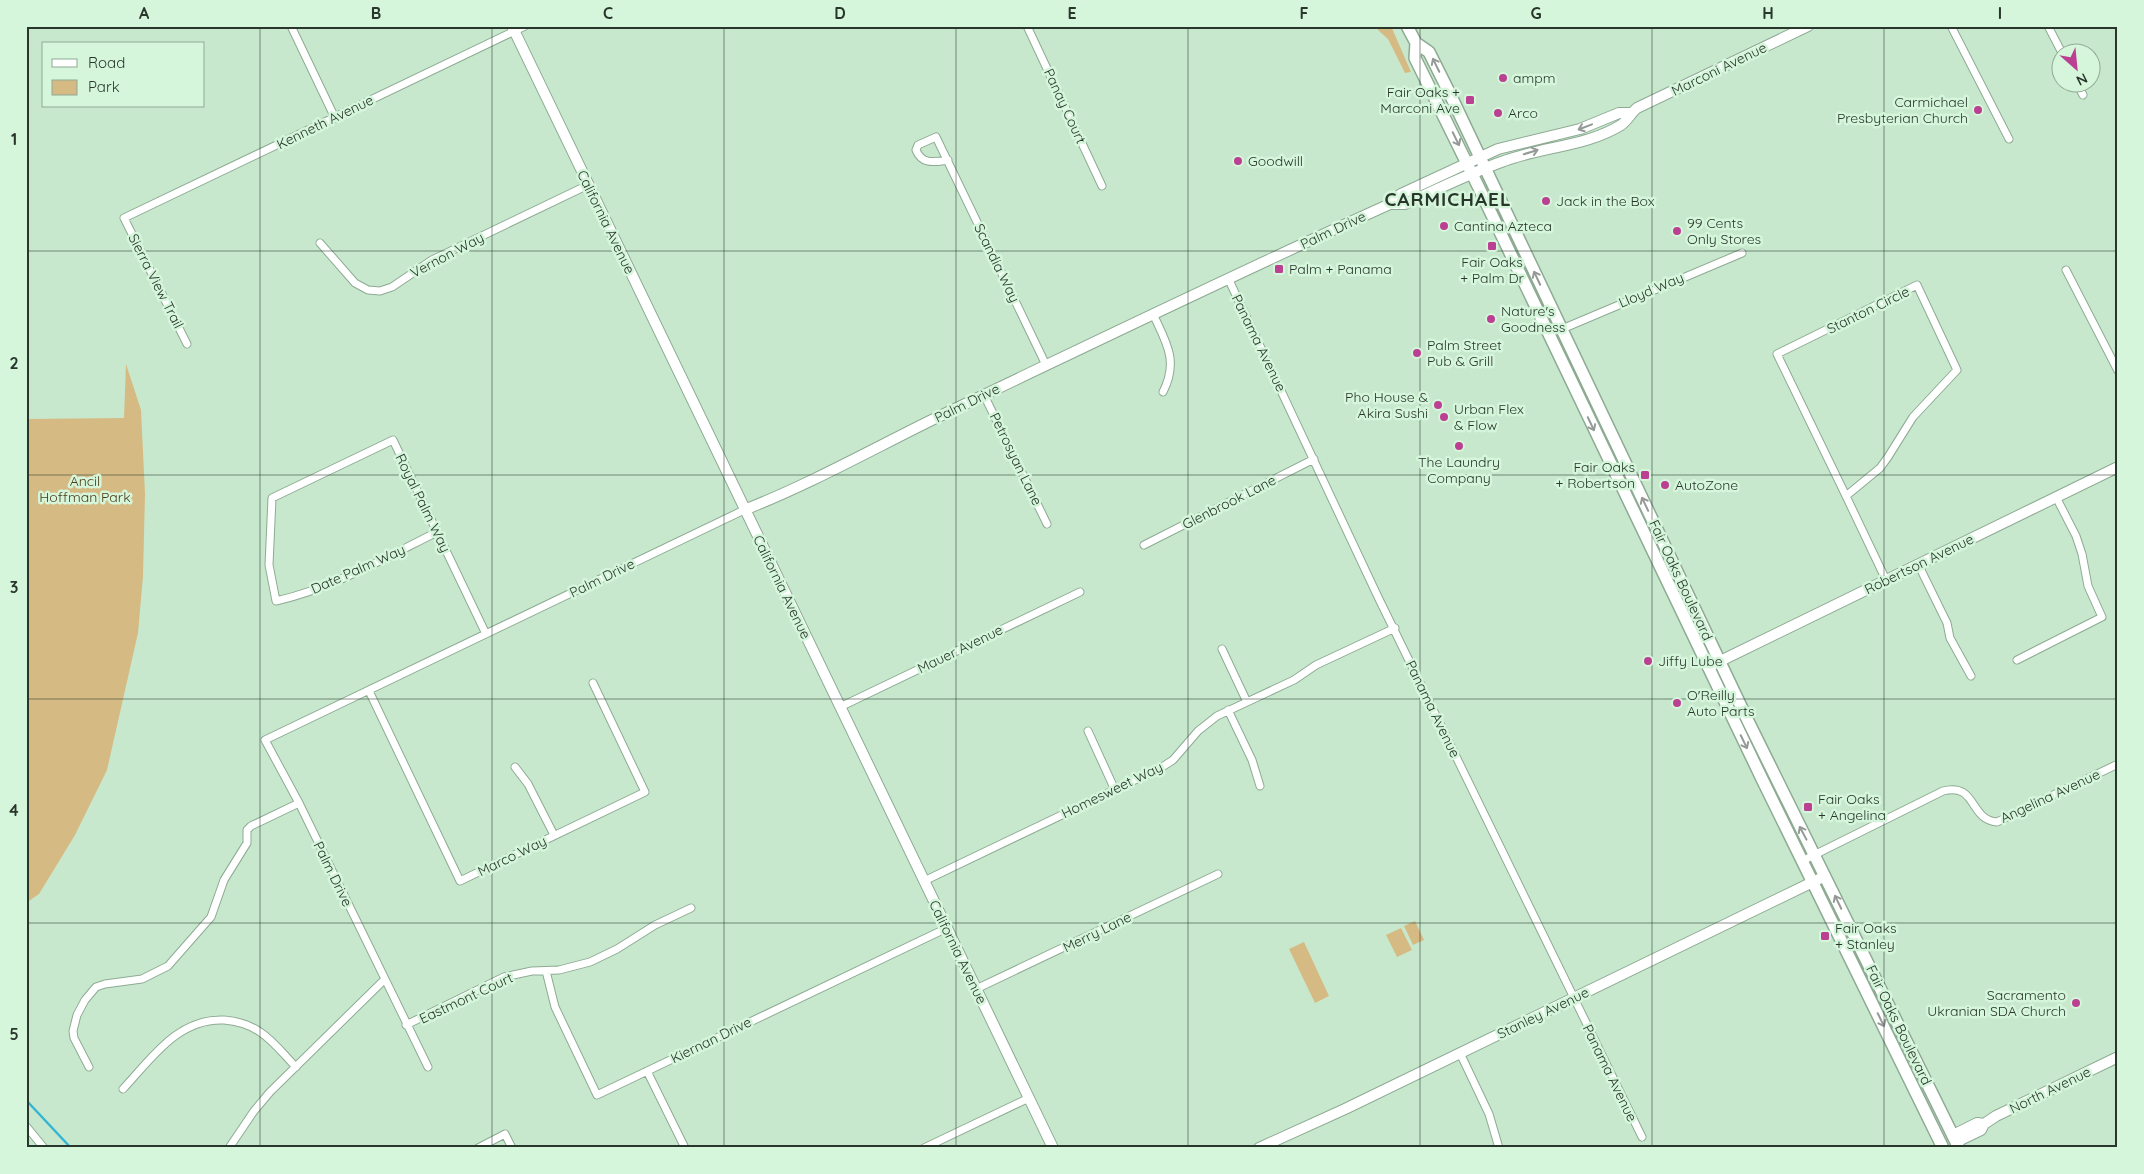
<svg xmlns="http://www.w3.org/2000/svg" width="2144" height="1174" font-family="Quicksand,sans-serif">
	<style>
		.green { fill: #d6ba83 }
		.lines { fill: none; stroke-linecap: round; stroke-linejoin: round }
		.stream { stroke: #35b5d3; stroke-width: 2.5 }
		.street-casing { stroke: #8dab93; stroke-width: 9 }
		.secondary-casing { stroke: #8dab93; stroke-width: 12 }
		.primary-casing { stroke: #8dab93; stroke-width: 14 }
		.street { stroke: #fff; stroke-width: 7 }
		.secondary { stroke: #fff; stroke-width: 10 }
		.primary { stroke: #fff; stroke-width: 11 }
		.oneway { stroke: #949a96 }
		.grid { fill: none; stroke: #29362c; stroke-width: 1; stroke-opacity: 0.55 }
		.poi-dot { fill: #bb4092; stroke: #d5f6db; stroke-width: 2 }
		.labels { text-anchor: middle; stroke-width: 5; stroke-linejoin: round; paint-order: stroke }
		.street-label { font-size: 14px; fill: #29362c; stroke: #d5f6db }
		.poi-label { font-size: 14px; fill: #29362c; stroke: #d5f6db; text-anchor: start }
		.park-label { font-size: 14px; fill: #4d3b17; stroke: #d5f6db }
		.district-label { font-size: 19px; font-weight: bold; letter-spacing: 1px; fill: #29362c; stroke: #d5f6db }
		.neatline { fill: none; stroke: #29362c; stroke-width: 2 }
		.grid-label { font-size: 16px; text-anchor: middle; font-weight: bold; fill: #29362c }
	</style>
	<rect width="100%" height="100%" fill="#c8e8ce"/>
	<path class="green" d="M1381 26H1391L1411 72 1405 73 1388 39 1378 30 1377 28Z
		M126 364 141 410 145 494 143 576 138 633 107 770 75 835 39 894 26 903V419L124 418Z
		M1415 921 1424 940 1413 945 1404 926Z
		M1401 928 1412 950 1397 957 1386 935Z
		M1304 942 1329 996 1315 1003 1289 949Z"/>
	<g class="lines">
		<path class="stream" d="M26 1100 71 1148"/>
		<defs>
			<path id="street" d="M291 26 335 118
				M1027 26 1102 186
				M1951 26 2009 139
				M2048 26 2062 53
				M2076 82 2083 95
				M948 160C934 162 922 165 916 150L918 145 936 137 1046 365
				M320 243 355 283 368 290 380 291 392 287 432 260 588 185
				M2066 270 2118 371
				M1228 278 1378 597 1642 1137
				M1917 285 1957 370 1913 417 1888 457 1880 468 1846 496 1777 354Z
				M1153 314C1166 342 1179 361 1163 392
				M1562 329 1742 253
				M187 344 124 218 525 26
				M984 395 1047 524
				M1846 496 1886 580
				M437 532C385 558 333 588 276 601L269 565 272 498 393 440 486 634
				M1144 545 1314 459
				M1918 564 1947 623 1950 638 1971 676
				M1222 649 1247 702
				M2017 660 2102 617 2088 586 2082 554 2076 536 2056 497
				M369 691 460 881 645 792 593 683
				M840 707 1080 592
				M1228 710 1252 760 1260 786
				M1088 731 1115 790
				M515 767 528 784 554 835
				M1802 861 1943 791C1977 782 1969 820 1997 822L2118 764
				M924 881 1162 767 1173 760 1198 731 1217 716 1294 680 1316 665 1395 628
				M546 971 555 1007 597 1095 947 928
				M976 989 1218 874
				M406 1025 504 977 532 971 559 970 590 962 617 949 655 925 691 908
				M1460 1053 1489 1114 1499 1148
				M89 1067 74 1038 73 1031 77 1015 85 1000 96 987 105 984 142 979 168 966 211 917 224 880 247 843V830L251 826 299 803
				M428 1067 299 803 265 740 744 510
				M647 1071 685 1148
				M123 1089C152 1058 178 1018 224 1020 236 1021 250 1025 260 1032 274 1041 284 1055 296 1067
				M26 1126 44 1148
				M229 1148 254 1111 270 1092 384 980
				M478 1148 505 1134 512 1148
				M924 1148 1029 1098"/>
			<path id="secondary" d="M512 26 1053 1148
				M1390 204H1405C1438 189 1470 173 1504 161 1541 147 1588 146 1621 125 1627 121 1631 113 1637 108L1808 26
				M744 510C813 483 876 447 942 415 1091 344 1239 272 1390 204L1401 194 1498 149 1580 129 1619 113H1631
				M1708 667 2118 467
				M1953 1135 1977 1123 1984 1124
				M1956 1142 1981 1130 1984 1124 1996 1116 2118 1057
				M1259 1148 1345 1109 1819 879"/>
			<path id="primary" d="M1407 26 1416 43 1415 58 1479 188 1762 779 1943 1148
				M1416 43 1429 52 1449 92 1748 721 1959 1148"/>
		</defs>
		<use href="#street" class="street-casing"/>
		<use href="#secondary" class="secondary-casing"/>
		<use href="#primary" class="primary-casing"/>
		<use href="#street" class="street"/>
		<use href="#secondary" class="secondary"/>
		<use href="#primary" class="primary"/>
	</g>
	<defs><path id="oneway-shaft" d="M-6 0H5M1.5-3L5.5 0L1.5 3" fill="none" stroke-width="1.6" stroke-linecap="round" stroke-linejoin="round" transform="scale(1.25)"/></defs>
	<g class="oneway">
		<use href="#oneway-shaft" transform="translate(1436 65) rotate(-116)"/>
		<use href="#oneway-shaft" transform="translate(1585 127) rotate(159)"/>
		<use href="#oneway-shaft" transform="translate(1456 139) rotate(64)"/>
		<use href="#oneway-shaft" transform="translate(1531 152) rotate(-17)"/>
		<use href="#oneway-shaft" transform="translate(1537 278) rotate(-115)"/>
		<use href="#oneway-shaft" transform="translate(1591 424) rotate(65)"/>
		<use href="#oneway-shaft" transform="translate(1645 504) rotate(-115)"/>
		<use href="#oneway-shaft" transform="translate(1744 742) rotate(64)"/>
		<use href="#oneway-shaft" transform="translate(1803 833) rotate(-118)"/>
		<use href="#oneway-shaft" transform="translate(1838 902) rotate(-116)"/>
		<use href="#oneway-shaft" transform="translate(1881 1020) rotate(64)"/>
	</g>
	<path class="grid" d="M260 26V1148M492 26V1148M724 26V1148M956 26V1148M1188 26V1148M1420 26V1148M1652 26V1148M1884 26V1148M26 251H2118M26 475H2118M26 699H2118M26 923H2118"/>
	<g class="poi-dot">
		<circle cx="1503" cy="78" r="5"/>
		<rect x="1465" y="95" width="10" height="10" rx="2.5"/>
		<circle cx="1978" cy="110" r="5"/>
		<circle cx="1498" cy="113" r="5"/>
		<circle cx="1238" cy="161" r="5"/>
		<circle cx="1546" cy="201" r="5"/>
		<circle cx="1444" cy="226" r="5"/>
		<circle cx="1677" cy="231" r="5"/>
		<rect x="1487" y="241" width="10" height="10" rx="2.5"/>
		<rect x="1274" y="264" width="10" height="10" rx="2.5"/>
		<circle cx="1491" cy="319" r="5"/>
		<circle cx="1417" cy="353" r="5"/>
		<circle cx="1438" cy="405" r="5"/>
		<circle cx="1444" cy="417" r="5"/>
		<circle cx="1459" cy="446" r="5"/>
		<rect x="1640" y="470" width="10" height="10" rx="2.5"/>
		<circle cx="1665" cy="485" r="5"/>
		<circle cx="1648" cy="661" r="5"/>
		<circle cx="1677" cy="703" r="5"/>
		<rect x="1803" y="802" width="10" height="10" rx="2.5"/>
		<rect x="1820" y="931" width="10" height="10" rx="2.5"/>
		<circle cx="2076" cy="1003" r="5"/>
	</g>
	<g class="labels">
		<g class="street-label">
			<text transform="translate(1719 69) rotate(-26)" y="5">Marconi Avenue</text>
			<text transform="translate(1065 106) rotate(65)" y="5">Panay Court</text>
			<text transform="translate(325 122) rotate(-26)" y="5">Kenneth Avenue</text>
			<text transform="translate(606 222) rotate(64)" y="5">California Avenue</text>
			<text transform="translate(1333 230) rotate(-25)" y="5">Palm Drive</text>
			<text transform="translate(447 255) rotate(-28)" y="5">Vernon Way</text>
			<text transform="translate(997 263) rotate(64)" y="5">Scandia Way</text>
			<text transform="translate(156 281) rotate(63)" y="5">Sierra View Trail</text>
			<text transform="translate(1651 290) rotate(-23)" y="5">Lloyd Way</text>
			<text transform="translate(1868 310) rotate(-26)" y="5">Stanton Circle</text>
			<text transform="translate(1259 343) rotate(64)" y="5">Panama Avenue</text>
			<text transform="translate(967 403) rotate(-26)" y="5">Palm Drive</text>
			<text transform="translate(1016 459) rotate(64)" y="5">Petrosyan Lane</text>
			<text transform="translate(1229 502) rotate(-27)" y="5">Glenbrook Lane</text>
			<text transform="translate(423 503) rotate(64)" y="5">Royal Palm Way</text>
			<text transform="translate(1919 564) rotate(-26)" y="5">Robertson Avenue</text>
			<text transform="translate(358 569) rotate(-24)" y="5">Date Palm Way</text>
			<text transform="translate(602 578) rotate(-26)" y="5">Palm Drive</text>
			<text transform="translate(1681 580) rotate(65)" y="5">Fair Oaks Boulevard</text>
			<text transform="translate(782 587) rotate(64)" y="5">California Avenue</text>
			<text transform="translate(960 649) rotate(-26)" y="5">Mauer Avenue</text>
			<text transform="translate(1433 709) rotate(64)" y="5">Panama Avenue</text>
			<text transform="translate(1112 790) rotate(-26)" y="5">Homesweet Way</text>
			<text transform="translate(2050 796) rotate(-25)" y="5">Angelina Avenue</text>
			<text transform="translate(512 856) rotate(-26)" y="5">Marco Way</text>
			<text transform="translate(333 874) rotate(64)" y="5">Palm Drive</text>
			<text transform="translate(1097 932) rotate(-26)" y="5">Merry Lane</text>
			<text transform="translate(958 952) rotate(64)" y="5">California Avenue</text>
			<text transform="translate(466 998) rotate(-25)" y="5">Eastmont Court</text>
			<text transform="translate(1543 1013) rotate(-26)" y="5">Stanley Avenue</text>
			<text transform="translate(1899 1025) rotate(64)" y="5">Fair Oaks Boulevard</text>
			<text transform="translate(711 1040) rotate(-26)" y="5">Kiernan Drive</text>
			<text transform="translate(1610 1073) rotate(64)" y="5">Panama Avenue</text>
			<text transform="translate(2050 1090) rotate(-26)" y="5">North Avenue</text>
		</g>
		<g class="poi-label">
			<text x="1513" y="83">ampm</text>
			<text x="1460" y="97" text-anchor="end">Fair Oaks +<tspan x="1460" dy="16">Marconi Ave</tspan></text>
			<text x="1968" y="107" text-anchor="end">Carmichael<tspan x="1968" dy="16">Presbyterian Church</tspan></text>
			<text x="1508" y="118">Arco</text>
			<text x="1248" y="166">Goodwill</text>
			<text x="1556" y="206">Jack in the Box</text>
			<text x="1687" y="228">99 Cents<tspan x="1687" dy="16">Only Stores</tspan></text>
			<text x="1454" y="231">Cantina Azteca</text>
			<text x="1492" y="267" text-anchor="middle">Fair Oaks<tspan x="1492" dy="16">+ Palm Dr</tspan></text>
			<text x="1289" y="274">Palm + Panama</text>
			<text x="1501" y="316">Nature's<tspan x="1501" dy="16">Goodness</tspan></text>
			<text x="1427" y="350">Palm Street<tspan x="1427" dy="16">Pub &amp; Grill</tspan></text>
			<text x="1428" y="402" text-anchor="end">Pho House &amp;<tspan x="1428" dy="16">Akira Sushi</tspan></text>
			<text x="1454" y="414">Urban Flex<tspan x="1454" dy="16">&amp; Flow</tspan></text>
			<text x="1459" y="467" text-anchor="middle">The Laundry<tspan x="1459" dy="16">Company</tspan></text>
			<text x="1635" y="472" text-anchor="end">Fair Oaks<tspan x="1635" dy="16">+ Robertson</tspan></text>
			<text x="1675" y="490">AutoZone</text>
			<text x="1658" y="666">Jiffy Lube</text>
			<text x="1687" y="700">O'Reilly<tspan x="1687" dy="16">Auto Parts</tspan></text>
			<text x="1818" y="804">Fair Oaks<tspan x="1818" dy="16">+ Angelina</tspan></text>
			<text x="1835" y="933">Fair Oaks<tspan x="1835" dy="16">+ Stanley</tspan></text>
			<text x="2066" y="1000" text-anchor="end">Sacramento<tspan x="2066" dy="16">Ukranian SDA Church</tspan></text>
		</g>
		<g class="park-label">
			<text x="85" y="486">Ancil<tspan x="85" dy="16">Hoffman Park</tspan></text>
		</g>
		<g class="district-label">
			<text x="1448" y="206">CARMICHAEL</text>
		</g>
	</g>
	<rect width="2144" height="1174" fill="none" stroke="#d5f6db" stroke-width="55"/>
	<rect x="42" y="42" width="162" height="65" fill="#d5f6db" stroke="#90a995"/>
	<rect x="52" y="59" width="25" height="8" fill="#ffffff" stroke="#90a995"/>
	<text x="88" y="68" font-size="15" fill="#29362c">Road</text>
	<rect x="52" y="80" width="25" height="15" fill="#d6ba83" stroke="#90a995"/>
	<text x="88" y="92" font-size="15" fill="#29362c">Park</text>
	<g transform="translate(2076 68) rotate(153)"><circle r="24" fill="#d5f6db" stroke="#90a995"/>
	<path d="M0-4L9 19L0 12L-9 19Z" fill="#bb4092"/>
	<text y="-8" font-size="14" font-weight="bold" text-anchor="middle" fill="#29362c">N</text>
	</g>
	<rect x="28" y="28" width="2088" height="1118" class="neatline"/>
	<g class="grid-label">
		<text x="144" y="19">A</text>
		<text x="376" y="19">B</text>
		<text x="608" y="19">C</text>
		<text x="840" y="19">D</text>
		<text x="1072" y="19">E</text>
		<text x="1304" y="19">F</text>
		<text x="1536" y="19">G</text>
		<text x="1768" y="19">H</text>
		<text x="2000" y="19">I</text>
		<text x="14" y="145">1</text>
		<text x="14" y="369">2</text>
		<text x="14" y="593">3</text>
		<text x="14" y="816">4</text>
		<text x="14" y="1040">5</text>
	</g>
</svg>
